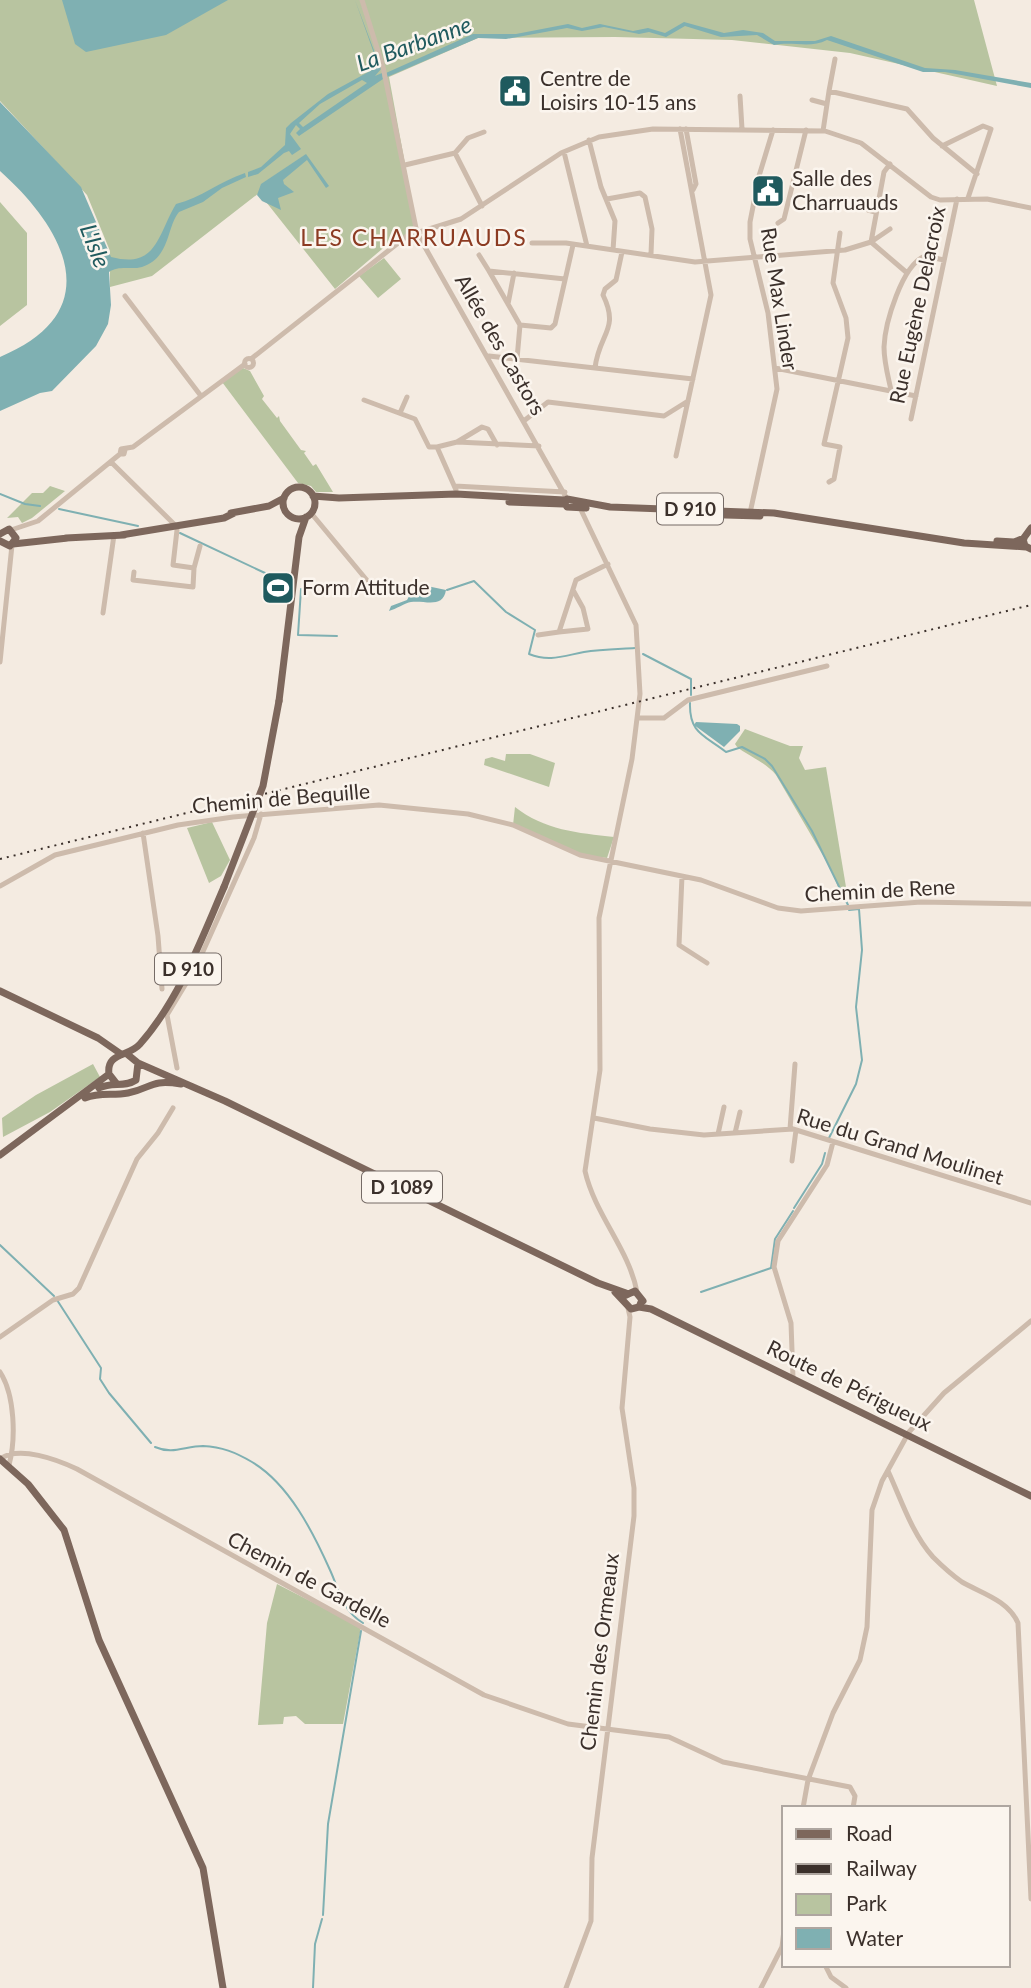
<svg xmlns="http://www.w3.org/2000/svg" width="1031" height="1988" font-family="Lato,sans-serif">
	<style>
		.green { fill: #b8c4a0 }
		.water { fill: #7fb0b2; fill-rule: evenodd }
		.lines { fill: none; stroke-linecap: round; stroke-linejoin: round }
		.stream { stroke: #7fb0b2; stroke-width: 2 }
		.minor { stroke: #cdbbac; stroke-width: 5 }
		.major { stroke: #7d675c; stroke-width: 7 }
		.rail { stroke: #3b302b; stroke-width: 2; stroke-dasharray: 2 5; stroke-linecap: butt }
		.major-bridge { stroke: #7d675c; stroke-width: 7 }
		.labels { text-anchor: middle; stroke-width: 5; stroke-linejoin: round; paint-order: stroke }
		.shield { fill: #fbf5ee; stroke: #756b66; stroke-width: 2 }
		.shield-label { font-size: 19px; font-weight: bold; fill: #3b302b }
		.poi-label { font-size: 21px; fill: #3b302b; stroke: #fbf5ee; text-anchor: start }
		.street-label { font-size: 21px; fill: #3b302b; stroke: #fbf5ee }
		.water-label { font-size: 23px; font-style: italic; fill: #1f5a5e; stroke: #fbf5ee }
		.neighbourhood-label { font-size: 23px; letter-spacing: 2px; fill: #8c3b22; stroke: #fbf5ee }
	</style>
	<rect width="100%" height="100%" fill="#f4ebe1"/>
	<path class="green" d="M0 0H974L997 86 850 53 732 40 615 37 478 38 389 77 417 229 388 244 335 289 259 193 152 276 110 287V251L87 195 0 101Z
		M0 202 27 233V305L0 326Z
		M384 258 401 279 378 298 359 276Z
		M243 368 250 371 264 396 262 399 277 418 279 416 280 421 301 450 306 451 304 453 313 466 316 464 333 492H316L311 486 298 483 222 382Z
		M50 486 65 491 32 518 22 523 18 517 7 518 32 493H43Z
		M745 729 790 746H803L799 758 805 770 826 767 848 899 843 900 832 871 776 775C764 760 739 752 735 744Z
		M506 754H530L555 763 549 787 484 765 485 759 492 757 505 761Z
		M515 807C544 830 578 833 614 837L607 858 580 855 513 825Z
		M212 822 230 860 221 876 209 883 187 828Z
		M93 1064 100 1077 50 1112 3 1137 2 1118 36 1095Z
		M277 1584 361 1627 343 1724H305L296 1716 284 1717 283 1724 258 1725 267 1623Z"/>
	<path class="water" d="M62 0H228L166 35 86 52 75 44Z
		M355 0 381 69 375 76 382 73 383 79 299 136 296 133 300 129 296 125 290 134 301 149 292 155 289 151 284 153 258 174 248 177V172L261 167 285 145 286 128 291 123 328 94 372 70 376 59ZM362 80 367 83 303 127 299 123 320 104Z
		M684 22 724 33 743 30 763 33 775 41H815L831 36 925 68 955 70 1031 83V88L945 72H923L827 40C810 49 793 41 774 45L757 35 721 37 685 26 666 37 649 32 639 34 604 27 582 31 567 28 506 39 478 38 387 77 386 73 473 34H516L568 24 582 28 600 24 633 31 648 28 665 33Z
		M0 102 81 187 111 257C157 269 157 236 176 204 201 198 220 181 245 173L246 177 222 188 203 202 179 212C166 228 171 257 142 267 131 270 119 265 109 272L111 305 108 324 96 346 52 391 40 393 0 411V357C108 312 67 231 0 171Z
		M306 154 329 186 326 188 307 160 283 180 284 184 294 192 278 198 281 210 262 201 257 195 261 184Z
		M427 586 446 590C443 609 425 600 411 602 405 603 396 609 389 611L391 606 407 600 411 593Z
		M696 722 737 724 740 726V731L724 747 694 725Z"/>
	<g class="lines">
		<path class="stream" d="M0 494 25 504 40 506
			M59 509 138 526
			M180 533 265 573
			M268 575 289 585
			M301 589 298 635 337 636
			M447 590 474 581 506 612 535 630 529 654C549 662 563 656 584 652 600 649 618 649 635 648
			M643 654 691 679V695
			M690 703C689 733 704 735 726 752L742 747 765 759 772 766 812 831 848 905
			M829 1138 856 1084 862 1060 856 1007 862 950 859 909 849 910
			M794 1208 822 1164 825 1153
			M0 1245 54 1296
			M701 1292 771 1268 775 1239 793 1211
			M57 1300 101 1368 100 1379 109 1393 151 1443
			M155 1447C173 1455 185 1446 203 1446 222 1447 235 1452 252 1462 289 1484 313 1532 330 1570 340 1592 342 1610 363 1623
			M323 1915 328 1824 361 1631
			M313 1988 315 1944 322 1919"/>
		<path class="minor" d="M362 0 383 67 417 233 567 499
			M829 91 835 59
			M740 96 742 129
			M812 100 827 104
			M686 129 696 184 693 190
			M823 131 829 91 907 109 933 138 977 174
			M589 140 601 187 615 221 613 250
			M942 146 983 126 991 129 968 198
			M564 152 587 246
			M455 153 468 138 484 132
			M890 164 884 172 871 242 906 272
			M405 165 455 153 482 206
			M607 199 640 193 645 197 652 229 651 254
			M875 212 868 210 870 203 877 199
			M778 223 784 219 806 130
			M532 243H566L695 262 845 250 871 242 890 229
			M479 255 489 271 565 279
			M489 271 520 325 517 359
			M125 296 201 396
			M508 304 514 273
			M520 325 551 328 555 324 573 245
			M489 356 693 379
			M244.5 363a4.5 4.5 0 1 1 9 0a4.5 4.5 0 1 1-9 0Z
			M251 359 407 236 461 219 561 153 599 137 653 129 825 131 861 143 931 197 940 200 987 199 1031 208
			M595 368C599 333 620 330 603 295L605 289 616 280 622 252
			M775 368 916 396
			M891 390C888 376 884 362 884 347 885 323 902 265 925 256L944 260
			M364 400 415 419 429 447H437L456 490
			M400 413 407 397
			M911 419 957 199
			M525 420 548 402 664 416 688 401
			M457 442 482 427 488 429 497 445
			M437 447 457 442 539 446
			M125 450 124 454H120L121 449 133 447 245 364
			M676 456 711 295 680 129
			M111 462 176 526
			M829 482 834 479 840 447 824 444 848 338 846 318 833 283 840 233
			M455 486 565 492
			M581 510 636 625 640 694 632 759 599 918 600 1070 585 1171C595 1215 629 1249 637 1292
			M311 513 370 584
			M750 513 777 389 768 313 750 239V222L759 176 773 130
			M11 530 38 521 120 454
			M177 530 173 565 194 568 200 546
			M134 572 133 580 193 587 194 568
			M103 613 114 535
			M559 632 588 629 583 608 573 590
			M538 635 559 632 576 580 608 564
			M0 662 12 545
			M639 718H664L688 700 827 666
			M143 833 158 936 162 989
			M682 876 679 945 707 963
			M0 886 55 855 178 825 233 817 379 805 468 814 513 825 580 855 701 880 778 908 801 911 921 902 1031 904
			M177 1068 167 1015 196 967 254 838 261 814
			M594 1118 650 1129 704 1135 793 1129 1031 1203
			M790 1129 795 1064
			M735 1133 740 1112
			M718 1134 724 1107
			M792 1161 796 1130
			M0 1337 53 1300 73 1294 79 1288 137 1159 158 1133 173 1108
			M0 1372C15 1395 16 1439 9 1465
			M793 1378 791 1323 774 1267 778 1241 827 1165 833 1142
			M0 1459C19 1445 58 1460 77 1469L484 1695 568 1724 669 1737 723 1762 850 1787 855 1796 853 1808
			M888 1471C901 1499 912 1534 933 1557 942 1566 952 1575 962 1582 981 1593 1008 1600 1018 1623L1031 1899
			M803 1808 808 1780 833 1713 860 1660 867 1627 872 1510 882 1481 909 1432 944 1393 1031 1321
			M825 1965 831 1977 846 1988
			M566 1988 591 1921 592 1858 634 1516V1488L622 1408 630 1317 628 1308
			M761 1988 782 1947 784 1930"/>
		<path class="major" d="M283 503a16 16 0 1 1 32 0a16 16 0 1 1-32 0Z
			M313 496 339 498 456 494 564 500
			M509 502 563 504
			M585 504 586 508 567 507 564 502 567 499 610 507 774 513 964 543 1026 547
			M231 513 269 506 284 498
			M691 514 760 516
			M1031 528 1023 539 1025 546 1031 549
			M0 534 9 529 16 538 10 546 0 541
			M121 535 224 518 234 513
			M66 538 124 535
			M997 541 1014 542 1024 538
			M13 544 68 538
			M279 701 299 537 306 517
			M0 991 98 1038 121 1054
			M138 1063 225 1101 598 1283 626 1293
			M116 1083 109 1074C106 1052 129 1057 140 1044 179 1000 201 940 224 887
			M99 1088C112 1081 124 1088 136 1080L138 1063 127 1054
			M85 1098C100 1092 113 1096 128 1093 153 1088 149 1079 181 1084
			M0 1155 109 1074
			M615 1292 631 1309 639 1307 642 1300
			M624 1296 635 1291 643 1301
			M639 1307 651 1309 1031 1496
			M0 1459 28 1484 64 1530 99 1640 203 1868 223 1988"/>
		<path class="rail" d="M0 859 1031 605"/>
		<path class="major-bridge" d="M224 887 263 786 279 701"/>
	</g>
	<defs>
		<symbol id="civic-square" viewBox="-11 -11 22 22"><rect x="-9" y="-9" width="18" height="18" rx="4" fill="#1f5a5e" stroke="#fbf5ee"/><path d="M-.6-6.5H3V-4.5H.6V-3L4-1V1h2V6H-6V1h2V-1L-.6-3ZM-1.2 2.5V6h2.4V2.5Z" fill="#fff"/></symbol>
		<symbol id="stadium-square" viewBox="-11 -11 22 22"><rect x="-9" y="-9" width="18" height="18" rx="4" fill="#1f5a5e" stroke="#fbf5ee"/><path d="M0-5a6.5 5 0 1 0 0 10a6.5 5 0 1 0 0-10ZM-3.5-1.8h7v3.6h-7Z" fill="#fff"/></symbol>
	</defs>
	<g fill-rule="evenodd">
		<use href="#civic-square" x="496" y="72" width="38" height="38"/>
		<use href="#civic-square" x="749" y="172" width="38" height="38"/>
		<use href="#stadium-square" x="259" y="569" width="38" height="38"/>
	</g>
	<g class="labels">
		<g class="shield">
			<rect x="657" y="493.5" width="66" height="31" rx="5"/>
			<rect x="155" y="953.5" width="66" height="31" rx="5"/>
			<rect x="362" y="1171.5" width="80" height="31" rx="5"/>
		</g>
		<g class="shield-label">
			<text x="690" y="516">D 910</text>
			<text x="188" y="976">D 910</text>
			<text x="402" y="1194">D 1089</text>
		</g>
		<g class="poi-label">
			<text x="540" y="86">Centre de<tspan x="540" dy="24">Loisirs 10-15 ans</tspan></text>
			<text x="792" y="186">Salle des<tspan x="792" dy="24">Charruauds</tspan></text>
			<text x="302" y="595">Form Attitude</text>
		</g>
		<g class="street-label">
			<text transform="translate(779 299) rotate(81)" y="7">Rue Max Linder</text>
			<text transform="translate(918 305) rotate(-78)" y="7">Rue Eugène Delacroix</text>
			<text transform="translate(500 345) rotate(60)" y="7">Allée des Castors</text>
			<text transform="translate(281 799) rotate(-5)" y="7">Chemin de Bequille</text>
			<text transform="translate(880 891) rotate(-3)" y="7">Chemin de Rene</text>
			<text transform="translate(900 1147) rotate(17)" y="7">Rue du Grand Moulinet</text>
			<text transform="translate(849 1386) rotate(26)" y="7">Route de Périgueux</text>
			<text transform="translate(309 1580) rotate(28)" y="7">Chemin de Gardelle</text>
			<text transform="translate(600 1652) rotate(-83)" y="7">Chemin des Ormeaux</text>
		</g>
		<g class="water-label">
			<text transform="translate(414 44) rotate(-20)" y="8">La Barbanne</text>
			<text transform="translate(95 246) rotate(69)" y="8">L'Isle</text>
		</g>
		<g class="neighbourhood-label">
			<text x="414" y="246">LES CHARRUAUDS</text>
		</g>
	</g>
	<rect x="782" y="1806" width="228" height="161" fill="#fbf5ee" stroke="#aea6a0" stroke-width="2"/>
	<rect x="796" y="1829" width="35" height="10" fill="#7d675c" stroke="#aea6a0" stroke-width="2"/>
	<text x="846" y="1841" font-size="21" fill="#3b302b">Road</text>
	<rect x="796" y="1864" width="35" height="10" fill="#3b302b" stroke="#aea6a0" stroke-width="2"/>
	<text x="846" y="1876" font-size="21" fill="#3b302b">Railway</text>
	<rect x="796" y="1894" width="35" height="21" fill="#b8c4a0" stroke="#aea6a0" stroke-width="2"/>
	<text x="846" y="1911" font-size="21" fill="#3b302b">Park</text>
	<rect x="796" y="1928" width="35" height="21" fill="#7fb0b2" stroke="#aea6a0" stroke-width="2"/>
	<text x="846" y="1946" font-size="21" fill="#3b302b">Water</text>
</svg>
